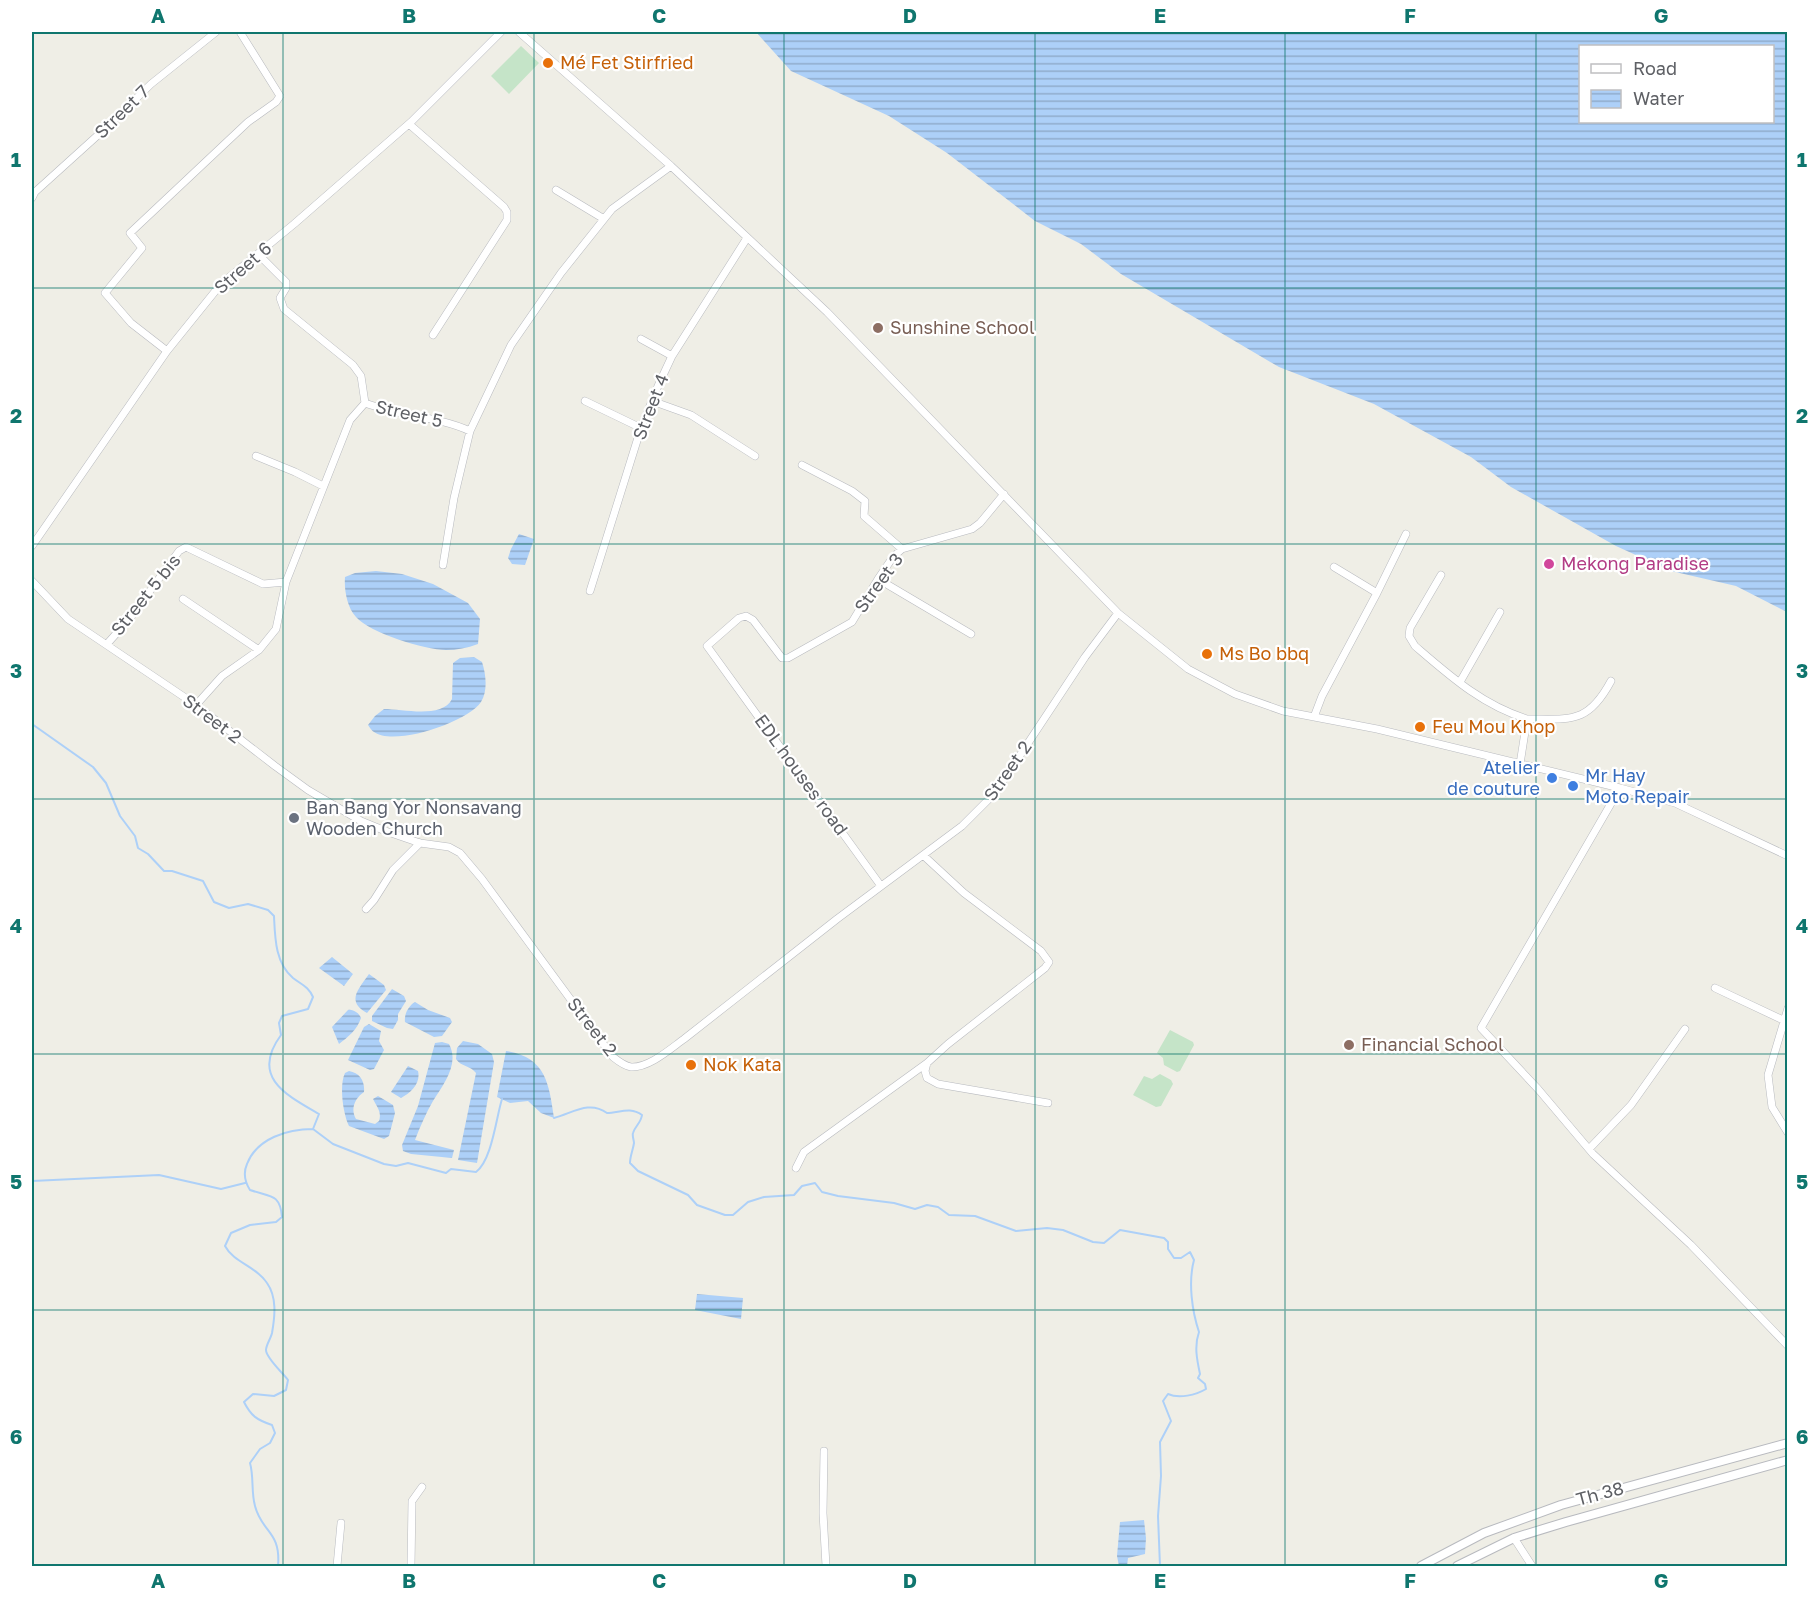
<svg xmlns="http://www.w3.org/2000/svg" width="1819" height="1598" font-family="'Golos Text',sans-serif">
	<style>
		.grass { fill: #c5e4c8 }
		.water { fill: url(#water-rules); fill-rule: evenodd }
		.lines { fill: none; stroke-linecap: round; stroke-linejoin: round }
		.stream { stroke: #add0f8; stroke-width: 2 }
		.minor-casing { stroke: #b8babf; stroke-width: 8 }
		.tertiary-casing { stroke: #b8babf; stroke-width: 10 }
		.minor { stroke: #fff; stroke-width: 7 }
		.tertiary { stroke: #fff; stroke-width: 8 }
		.grid { fill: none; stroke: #0f766e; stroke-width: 1.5; stroke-opacity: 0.55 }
		.food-dot { fill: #e8710a; stroke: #fff; stroke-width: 2 }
		.education-dot { fill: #8d6e63; stroke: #fff; stroke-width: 2 }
		.hotel-dot { fill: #d1479c; stroke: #fff; stroke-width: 2 }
		.shop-dot { fill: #3f7fe0; stroke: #fff; stroke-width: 2 }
		.worship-dot { fill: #6b7280; stroke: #fff; stroke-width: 2 }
		.labels { text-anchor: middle; stroke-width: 4.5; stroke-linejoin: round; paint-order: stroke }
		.food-label { font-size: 18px; fill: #c56008; stroke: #fff; text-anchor: start }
		.street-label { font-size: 18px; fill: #5e6065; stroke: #fff }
		.education-label { font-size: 18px; fill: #785e54; stroke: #fff; text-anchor: start }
		.hotel-label { font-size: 18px; fill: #b23c85; stroke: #fff; text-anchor: start }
		.shop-label { font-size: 18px; fill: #366cbe; stroke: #fff; text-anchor: end }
		.worship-label { font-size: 18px; fill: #5b616d; stroke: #fff; text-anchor: start }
		.neatline { fill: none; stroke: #0f766e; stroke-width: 2 }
		.grid-label { font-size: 20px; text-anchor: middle; font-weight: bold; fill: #0f766e }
	</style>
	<defs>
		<pattern id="water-rules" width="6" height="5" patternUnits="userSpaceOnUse" patternTransform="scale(1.5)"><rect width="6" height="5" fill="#add0f8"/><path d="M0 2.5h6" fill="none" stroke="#90accc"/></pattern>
	</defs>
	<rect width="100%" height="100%" fill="#efeee6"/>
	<path class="grass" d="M521 46 539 63 509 94 491 76Z
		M1170 1030 1193 1042 1194 1045 1180 1071 1177 1072 1164 1065 1163 1058 1157 1053Z
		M1160 1074 1171 1080 1173 1084 1161 1106 1156 1107 1133 1095 1144 1076 1152 1079Z"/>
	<path class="water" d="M756 32H1787V612L1736 586 1671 571 1616 546 1511 487 1471 457 1374 404 1279 367 1121 274 1081 244 1035 221 947 153 889 116 791 71ZM1580 46H1772V122H1580Z
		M519 534 534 539 525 565 512 564 508 558 511 549Z
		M376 571 402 574 433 584 468 603 480 619 478 644C467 648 457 650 446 650 425 650 370 633 356 617 347 607 344 590 345 577L355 573Z
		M474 657 482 662C486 674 488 691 481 702 468 722 394 747 374 732 372 731 370 728 368 725L375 716 384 709C403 709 442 719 452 699L453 663 460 658Z
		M332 957 353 974 344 986 319 968Z
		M369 974 384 985 386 990 367 1013C346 1001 358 990 369 974Z
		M392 989 404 996 406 1001 398 1014V1020L393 1029 387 1028 372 1021V1016Z
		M415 1002 428 1010 450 1018 452 1022 442 1036 434 1037 405 1022C404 1015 408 1006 415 1002Z
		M348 1010C353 1009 359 1013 361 1018 357 1030 348 1037 339 1044L332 1027Z
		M369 1024 381 1031 379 1041 384 1050 374 1069 370 1070 348 1060 364 1027Z
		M463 1041 478 1044 492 1054 494 1062 477 1163 458 1160 476 1073C470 1065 461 1067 456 1059L457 1048Z
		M442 1042 449 1044C460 1064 443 1085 433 1101 426 1113 420 1127 415 1140L454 1150 452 1158 411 1154 403 1151 402 1145 418 1106 435 1043Z
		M506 1051C546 1057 549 1084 554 1118L541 1113 528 1101 510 1103 497 1097Z
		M408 1066 418 1071C421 1083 411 1093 401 1098L391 1092Z
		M349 1071C360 1073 365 1081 364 1092 355 1098 350 1109 356 1119L375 1124 379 1121C382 1112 377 1107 373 1099L378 1096 393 1105 395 1113 389 1136 384 1139 349 1126C343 1114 339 1085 345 1073Z
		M697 1294 743 1298 741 1319 695 1310Z
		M1144 1520 1146 1538 1145 1554 1128 1558 1127 1566H1119L1117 1556 1120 1522Z"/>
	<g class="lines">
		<path class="stream" d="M32 724 93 767 106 783 120 816 135 836 138 848 148 854 164 871H172L203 881 214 902 229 908 248 904 268 910 274 916C275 937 275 963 293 978 302 985 308 986 313 997L308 1009 282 1016 279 1023 281 1035C250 1077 286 1095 319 1114L313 1129C288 1129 257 1138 247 1164 243 1173 245 1182 250 1190 270 1197 280 1193 282 1217L276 1222 250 1225 231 1233 225 1246C234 1263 256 1266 267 1283 277 1297 275 1316 272 1333 271 1338 266 1345 266 1350 266 1358 283 1373 288 1380L286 1390 274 1396 253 1394 244 1402C251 1416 257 1420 272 1425L275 1433 270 1443 260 1449 250 1463C254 1477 251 1492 255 1506 262 1533 281 1531 278 1566
			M554 1118C573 1113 589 1100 607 1113 619 1113 630 1106 642 1115 641 1123 635 1126 633 1133 632 1136 634 1140 634 1143 633 1150 630 1156 630 1163L638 1171 688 1195 697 1205 725 1215H733L748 1202 764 1197 794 1195 802 1186 815 1183 822 1192 838 1196 894 1203 915 1209 927 1205 938 1207 949 1215 975 1216 1016 1231 1047 1228 1063 1230 1093 1242 1104 1243 1120 1230 1164 1238 1168 1242V1249L1174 1258H1181L1190 1252 1194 1260C1188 1282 1192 1311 1199 1332 1194 1346 1197 1360 1200 1374L1198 1378 1205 1384 1206 1389C1196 1395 1179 1399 1168 1394L1163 1401 1171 1421 1160 1442 1161 1476 1158 1516 1160 1566
			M313 1129 333 1144 384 1164 396 1166 408 1163 446 1173 451 1169 476 1172C492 1160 496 1118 502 1099
			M32 1181 159 1175 221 1189 245 1183"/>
		<defs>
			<path id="minor" d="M519 32 671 166 827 312 1118 613 1188 669 1235 694 1283 711 1377 729 1620 788 1675 803 1788 856
				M409 124 504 207 507 212V220L433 335
				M556 190 604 219
				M32 198 35 192 108 126 151 84 216 32
				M258 254 286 282V288L280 298 284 309 353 365 361 376 365 403
				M641 339 672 356
				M167 351 131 323 105 293 142 248 130 233 248 122 276 102 280 96 240 32
				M585 401 641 428
				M652 401 691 415 755 456
				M256 456 295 472 323 486
				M802 465 852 491 865 501 864 516 902 549
				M32 546 167 351 221 284 294 224 411 122 501 32
				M443 565 454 498 470 431
				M1334 567 1377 593
				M1441 575 1410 628 1409 636 1415 646C1450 676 1482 705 1527 719L1520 764
				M878 579 971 634
				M32 581 68 619 196 705 275 766 308 790 361 821 388 832 420 843 449 847 460 853 482 879 613 1057C618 1061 624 1066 631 1067 649 1068 670 1049 684 1039L837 919 962 826 995 793 1085 657 1118 613
				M590 591 641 428 658 386 672 356 747 238
				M183 599 259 650
				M107 644 131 617 179 551 186 547 263 584 286 582
				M1460 682 1500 612
				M196 705 222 676 259 650 276 629 286 582 350 420 365 403C399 416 437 416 470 431L511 345 561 273 612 209 671 166
				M1314 717 1322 696 1377 593 1406 534
				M1527 719C1571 719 1588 724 1611 681
				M1620 788 1481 1028 1538 1089 1593 1154 1691 1245 1788 1346
				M924 856 964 893 1041 951 1049 962 1045 968 948 1044 927 1063 925 1071 927 1078 938 1084 1048 1103
				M881 886 707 646 739 618 746 616 753 620 782 658H788L852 622 878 579 893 557 902 549 972 529 980 523 1004 494
				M366 909 374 900 393 870 420 843
				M1715 988 1783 1020
				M1788 1008 1768 1075 1772 1107 1788 1133
				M1589 1149 1631 1105 1685 1029
				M796 1168 804 1152 927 1063
				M824 1451 823 1513 826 1566
				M1514 1538 1532 1566
				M337 1566 341 1523
				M411 1566 412 1501 422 1487"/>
			<path id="tertiary" d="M1421 1566 1484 1533 1561 1505 1788 1443
				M1457 1566 1514 1538 1566 1522 1788 1460"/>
		</defs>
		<use href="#minor" class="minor-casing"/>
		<use href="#tertiary" class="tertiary-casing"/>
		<use href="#minor" class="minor"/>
		<use href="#tertiary" class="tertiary"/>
	</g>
	<path class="grid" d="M283 32V1566M534 32V1566M784 32V1566M1035 32V1566M1285 32V1566M1536 32V1566M32 288H1788M32 544H1788M32 799H1788M32 1054H1788M32 1310H1788"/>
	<g class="food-dot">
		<circle cx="548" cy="63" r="6"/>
		<circle cx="1207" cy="654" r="6"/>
		<circle cx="1420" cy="727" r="6"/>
		<circle cx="691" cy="1065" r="6"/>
	</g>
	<g class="education-dot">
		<circle cx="878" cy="328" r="6"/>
		<circle cx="1349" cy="1045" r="6"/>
	</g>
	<circle class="hotel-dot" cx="1549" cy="564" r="6"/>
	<g class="shop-dot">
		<circle cx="1552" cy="778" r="6"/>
		<circle cx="1573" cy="786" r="6"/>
	</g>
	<circle class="worship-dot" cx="294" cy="818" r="6"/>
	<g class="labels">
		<g class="food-label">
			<text x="560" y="69">Mé Fet Stirfried</text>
			<text x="1219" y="660">Ms Bo bbq</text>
			<text x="1432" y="733">Feu Mou Khop</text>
			<text x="703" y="1071">Nok Kata</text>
		</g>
		<g class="street-label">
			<text transform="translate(122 112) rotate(-44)" y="6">Street 7</text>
			<text transform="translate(243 268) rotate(-41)" y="6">Street 6</text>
			<text transform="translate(651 407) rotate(-69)" y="6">Street 4</text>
			<text transform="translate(409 414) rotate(13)" y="6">Street 5</text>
			<text transform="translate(879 583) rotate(-54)" y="6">Street 3</text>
			<text transform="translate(146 595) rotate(-51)" y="6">Street 5 bis</text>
			<text transform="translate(212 719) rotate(37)" y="6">Street 2</text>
			<text transform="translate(1008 771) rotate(-55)" y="6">Street 2</text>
			<text transform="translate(801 775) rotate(54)" y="6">EDL houses road</text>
			<text transform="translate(592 1027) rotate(52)" y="6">Street 2</text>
			<text transform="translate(1600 1494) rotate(-15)" y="6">Th 38</text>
		</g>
		<g class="education-label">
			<text x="890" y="334">Sunshine School</text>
			<text x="1361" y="1051">Financial School</text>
		</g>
		<g class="hotel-label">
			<text x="1561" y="570">Mekong Paradise</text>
		</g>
		<g class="shop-label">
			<text x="1540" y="774">Atelier<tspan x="1540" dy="21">de couture</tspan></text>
			<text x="1585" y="782" text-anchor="start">Mr Hay<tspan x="1585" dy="21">Moto Repair</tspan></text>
		</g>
		<g class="worship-label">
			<text x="306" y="814">Ban Bang Yor Nonsavang<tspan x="306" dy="21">Wooden Church</tspan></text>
		</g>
	</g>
	<rect width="1819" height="1598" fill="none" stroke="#ffffff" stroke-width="66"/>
	<rect x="1579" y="45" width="195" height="78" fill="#ffffff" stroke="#bfbfc1" stroke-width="1.5"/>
	<rect x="1591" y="64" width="30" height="9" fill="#ffffff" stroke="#bfbfc1" stroke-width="1.5"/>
	<text x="1633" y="75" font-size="18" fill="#5e6065">Road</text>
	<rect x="1591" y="90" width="30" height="18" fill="url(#water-rules)" stroke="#bfbfc1" stroke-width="1.5"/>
	<text x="1633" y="105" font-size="18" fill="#5e6065">Water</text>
	<rect x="33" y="33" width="1753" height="1532" class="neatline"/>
	<g class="grid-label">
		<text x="158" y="23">A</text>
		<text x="409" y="23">B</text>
		<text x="659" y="23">C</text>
		<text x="910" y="23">D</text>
		<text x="1160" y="23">E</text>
		<text x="1410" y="23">F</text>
		<text x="1661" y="23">G</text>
		<text x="16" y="167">1</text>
		<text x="1802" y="167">1</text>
		<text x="16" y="423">2</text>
		<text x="1802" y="423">2</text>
		<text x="16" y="678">3</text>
		<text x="1802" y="678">3</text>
		<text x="16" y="933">4</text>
		<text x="1802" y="933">4</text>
		<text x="16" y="1189">5</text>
		<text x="1802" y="1189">5</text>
		<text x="16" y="1444">6</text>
		<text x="1802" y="1444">6</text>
		<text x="158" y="1588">A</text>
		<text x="409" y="1588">B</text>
		<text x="659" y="1588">C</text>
		<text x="910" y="1588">D</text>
		<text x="1160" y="1588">E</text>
		<text x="1410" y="1588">F</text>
		<text x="1661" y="1588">G</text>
	</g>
</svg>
